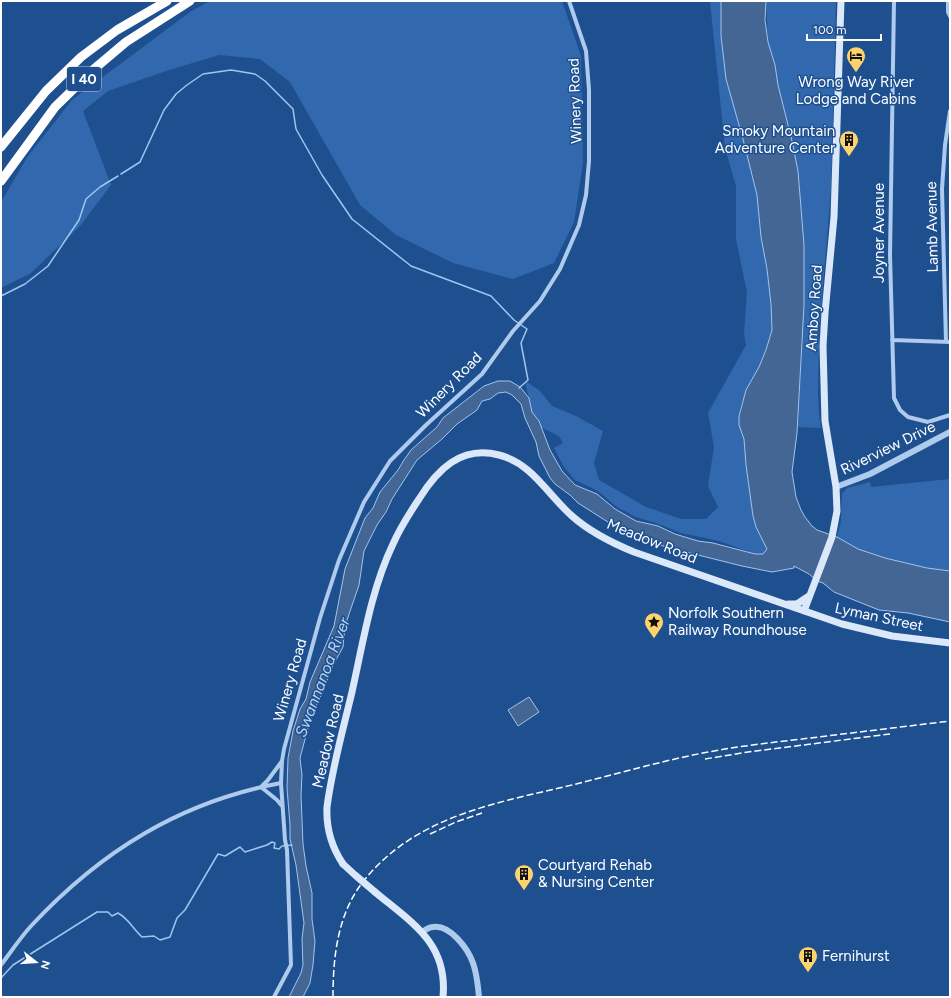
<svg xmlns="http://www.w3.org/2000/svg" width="951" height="998" font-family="Figtree,sans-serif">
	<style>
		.green { fill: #3269ae }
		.water { fill: #436694; stroke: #a1c5ef }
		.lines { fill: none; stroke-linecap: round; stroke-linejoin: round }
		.stream { stroke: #a1c5ef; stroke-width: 1.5 }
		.minor { stroke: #aecaed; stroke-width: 4 }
		.tertiary { stroke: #aecaed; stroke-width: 6 }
		.secondary { stroke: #dae8fa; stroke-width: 7 }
		.motorway { stroke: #fff; stroke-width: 9 }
		.rail { stroke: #fff; stroke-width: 1.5; stroke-dasharray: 7 3; stroke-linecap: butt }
		.secondary-bridge { stroke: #dae8fa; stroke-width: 7 }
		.labels { text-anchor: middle; stroke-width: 3; stroke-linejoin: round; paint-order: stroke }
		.shield { fill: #1e5090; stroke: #bccade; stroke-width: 1 }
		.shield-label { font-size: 14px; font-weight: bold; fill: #fff }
		.poi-label { font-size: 15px; fill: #fff; stroke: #1e5090; text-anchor: start }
		.street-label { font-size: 15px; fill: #fff; stroke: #1e5090 }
		.water-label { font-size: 16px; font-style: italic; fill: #bad4f4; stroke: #1e5090 }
	</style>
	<rect width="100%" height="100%" fill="#1e5090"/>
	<path class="green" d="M210 1H562L581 56 583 163 574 222 554 263 513 279 453 263 396 235 360 205 290 82 260 59 219 55 166 71 108 91 83 111 111 185 80 226 31 273 1 288V202L28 156 72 100 190 12Z
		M710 1H721V36L726 79 743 139 757 195 761 237 767 269 771 304 772 330 766 350 759 367 755 374 741 405 739 416V425L744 439 746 465 753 516 756 527 767 549 763 554H755L719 541 681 533 659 524 636 517 617 507 598 491 575 480 564 467 554 448 563 443 559 436 540 427 539 421 532 412 525 381 539 390 552 406 576 416 603 431 594 463 599 480 646 507 681 519H706L718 507 708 486 714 447 708 413 746 345 744 334 747 292 736 239V186L725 148Z
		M766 1H836L831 189 819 334 818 393 819 415 821 428 798 427 803 320 804 245 791 139 768 42Z
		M950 479V571L927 568 885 558 858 549 837 537 841 521 842 494 847 488 870 482 871 487Z"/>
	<path class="water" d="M721 1H766L765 20 768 42 775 65 778 85 792 141 798 171 804 245V305L797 433 792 472 796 497 801 510 805 517 812 526 817 530 837 537 858 549 885 558 927 568 950 571V622L908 613 879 610 834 592 823 583 817 581 809 574 794 566V568L772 572 742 566 666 547 649 541 640 535 611 524 578 503 570 495 555 484 550 478 539 456 536 442 525 418 521 404 512 395 506 392 498 393 490 399 482 401 477 410 457 424 442 439 417 460 392 499 386 512 377 525 364 551 359 585 345 626 343 647 330 671 325 687 311 717 300 758 302 775 301 795 303 844 306 866 312 893V919L315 941 313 965 310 983 303 997H289L301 973 303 965 302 939 304 923 296 865 290 839V825L287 788 288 758 293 731 300 709 306 699 310 682 334 626 345 569 365 518 373 508 380 492 398 470 404 460 411 450 437 427 443 418 484 386 498 381H510L520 387 529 398 532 412 539 421 550 450 562 471 575 485 597 494 615 509 636 521 658 526 675 534 698 541 713 543 755 554H763L767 549 756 527 753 516 746 465 744 439 739 425V416L746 390 759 367 766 350 772 330 771 304 767 269 761 237 757 195 743 139 726 79 721 36Z
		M529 697 539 712 518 726 508 710Z"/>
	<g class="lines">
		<path class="stream" d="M121 174 140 162 164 110 176 94 187 85 203 74 231 70 255 74 265 81 293 109 296 129 322 175 352 219 411 266 491 296 514 320 527 329 521 343 528 380 519 388
			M1 296 25 284 48 266 79 220 86 199 100 187 118 176
			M1 978 13 965 97 912H108L112 916 118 913C129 919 133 929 142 937L154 936 160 940 170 937 177 918 185 910 218 854 225 856 240 847 245 852 267 845 272 842 275 843 274 848 279 849 282 846 292 845"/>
		<path class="minor" d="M894 1 890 255 894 398 900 410 908 417 928 422 950 415
			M948 1V12L950 16
			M892 340 950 342
			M946 342 942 189 945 145 950 111
			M282 761 268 780 261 787 277 800 282 806
			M1 965C11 952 20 938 31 926 101 851 180 802 281 783
			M274 997 291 965 287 850 285 840 281 783 282 761 284 749 320 618 339 560 364 502 390 461 426 425 482 374 513 331 540 301 560 269 579 225 586 195 589 161V90L586 51 569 1"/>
		<path class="tertiary" d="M836 487 870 474 950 432
			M422 932C425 930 429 927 433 927 450 924 468 949 473 963 477 974 478 986 479 997"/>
		<path class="secondary" d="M788 604H797L809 596
			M804 611 832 537 837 511 836 487 825 421 823 346 825 313 834 217 841 1
			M343 864C331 846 326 828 327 807 332 768 343 730 352 692 363 643 371 590 393 544 400 528 409 514 419 499 437 470 461 445 499 455 532 463 548 495 572 516 590 532 612 543 634 552L842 624 892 636 950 643
			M375 892C412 923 448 943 443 997"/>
		<path class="motorway" d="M1 147 46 91 81 57 117 30 167 1
			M1 181 55 107 94 69 126 42 190 1"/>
		<path class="rail" d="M705 759 748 752 890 734
			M430 834 456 822 482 813
			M333 997C333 955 338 911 366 878 420 813 503 802 580 783 628 771 676 757 725 749 750 745 776 742 802 739 851 733 901 727 950 721"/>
		<path class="secondary-bridge" d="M343 864 355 875 375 892"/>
	</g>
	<defs>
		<symbol id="hotel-pin" viewBox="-11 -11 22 30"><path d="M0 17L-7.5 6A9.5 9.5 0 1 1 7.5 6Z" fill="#fcd36d" stroke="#1e5090"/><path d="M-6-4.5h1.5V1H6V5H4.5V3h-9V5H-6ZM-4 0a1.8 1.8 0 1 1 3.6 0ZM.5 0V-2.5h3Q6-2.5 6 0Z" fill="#111"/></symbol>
		<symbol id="building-pin" viewBox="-11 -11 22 30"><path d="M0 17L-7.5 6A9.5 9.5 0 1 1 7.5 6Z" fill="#fcd36d" stroke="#1e5090"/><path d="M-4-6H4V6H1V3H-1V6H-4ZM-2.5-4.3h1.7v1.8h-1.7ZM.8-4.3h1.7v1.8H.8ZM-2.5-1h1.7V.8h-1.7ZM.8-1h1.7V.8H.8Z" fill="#111"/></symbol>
		<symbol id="sight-pin" viewBox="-11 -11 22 30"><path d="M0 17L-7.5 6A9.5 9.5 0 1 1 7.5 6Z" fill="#fcd36d" stroke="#1e5090"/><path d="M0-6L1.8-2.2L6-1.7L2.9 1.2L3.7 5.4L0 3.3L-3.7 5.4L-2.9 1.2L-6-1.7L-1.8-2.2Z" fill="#111"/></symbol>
	</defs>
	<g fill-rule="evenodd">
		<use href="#hotel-pin" x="845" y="45" width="22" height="30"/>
		<use href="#building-pin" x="838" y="129" width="22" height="30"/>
		<use href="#sight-pin" x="643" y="611" width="22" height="30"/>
		<use href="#building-pin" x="513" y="863" width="22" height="30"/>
		<use href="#building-pin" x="797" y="945" width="22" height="30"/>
	</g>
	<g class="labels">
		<rect class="shield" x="67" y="67" width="34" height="24" rx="3"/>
		<g class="shield-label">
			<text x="84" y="84">I 40</text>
		</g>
		<g class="poi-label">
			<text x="856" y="87" text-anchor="middle">Wrong Way River<tspan x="856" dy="17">Lodge and Cabins</tspan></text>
			<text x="835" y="136" text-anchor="end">Smoky Mountain<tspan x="835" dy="17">Adventure Center</tspan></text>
			<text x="668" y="618">Norfolk Southern<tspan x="668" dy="17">Railway Roundhouse</tspan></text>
			<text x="538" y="870">Courtyard Rehab<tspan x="538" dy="17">&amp; Nursing Center</tspan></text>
			<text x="822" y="961">Fernihurst</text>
		</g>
		<g class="street-label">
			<text transform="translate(575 101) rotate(-92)" y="5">Winery Road</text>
			<text transform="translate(932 227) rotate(-91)" y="5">Lamb Avenue</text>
			<text transform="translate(879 233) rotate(-90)" y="5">Joyner Avenue</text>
			<text transform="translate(814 308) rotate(-86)" y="5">Amboy Road</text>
			<text transform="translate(449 385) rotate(-45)" y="5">Winery Road</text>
			<text transform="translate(888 448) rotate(-26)" y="5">Riverview Drive</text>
			<text transform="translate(652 541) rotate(22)" y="5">Meadow Road</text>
			<text transform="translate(879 617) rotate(12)" y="5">Lyman Street</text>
			<text transform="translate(290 680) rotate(-74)" y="5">Winery Road</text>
			<text transform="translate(328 741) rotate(-77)" y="5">Meadow Road</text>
		</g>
		<g class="water-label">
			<text transform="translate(322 677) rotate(-69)" y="6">Swannanoa River</text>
		</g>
	</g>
	<rect width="951" height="998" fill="none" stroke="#ffffff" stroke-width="4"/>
	<g transform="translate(36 962) rotate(107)" stroke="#1e5090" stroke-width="3" paint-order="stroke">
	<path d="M0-3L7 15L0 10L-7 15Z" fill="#ffffff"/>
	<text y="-6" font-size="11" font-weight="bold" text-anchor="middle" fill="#ffffff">N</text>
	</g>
	<path d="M807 34v6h74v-6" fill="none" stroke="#ffffff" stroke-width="2"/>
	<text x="813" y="34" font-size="12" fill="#ffffff" stroke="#1e5090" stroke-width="3" paint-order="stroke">100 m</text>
</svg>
